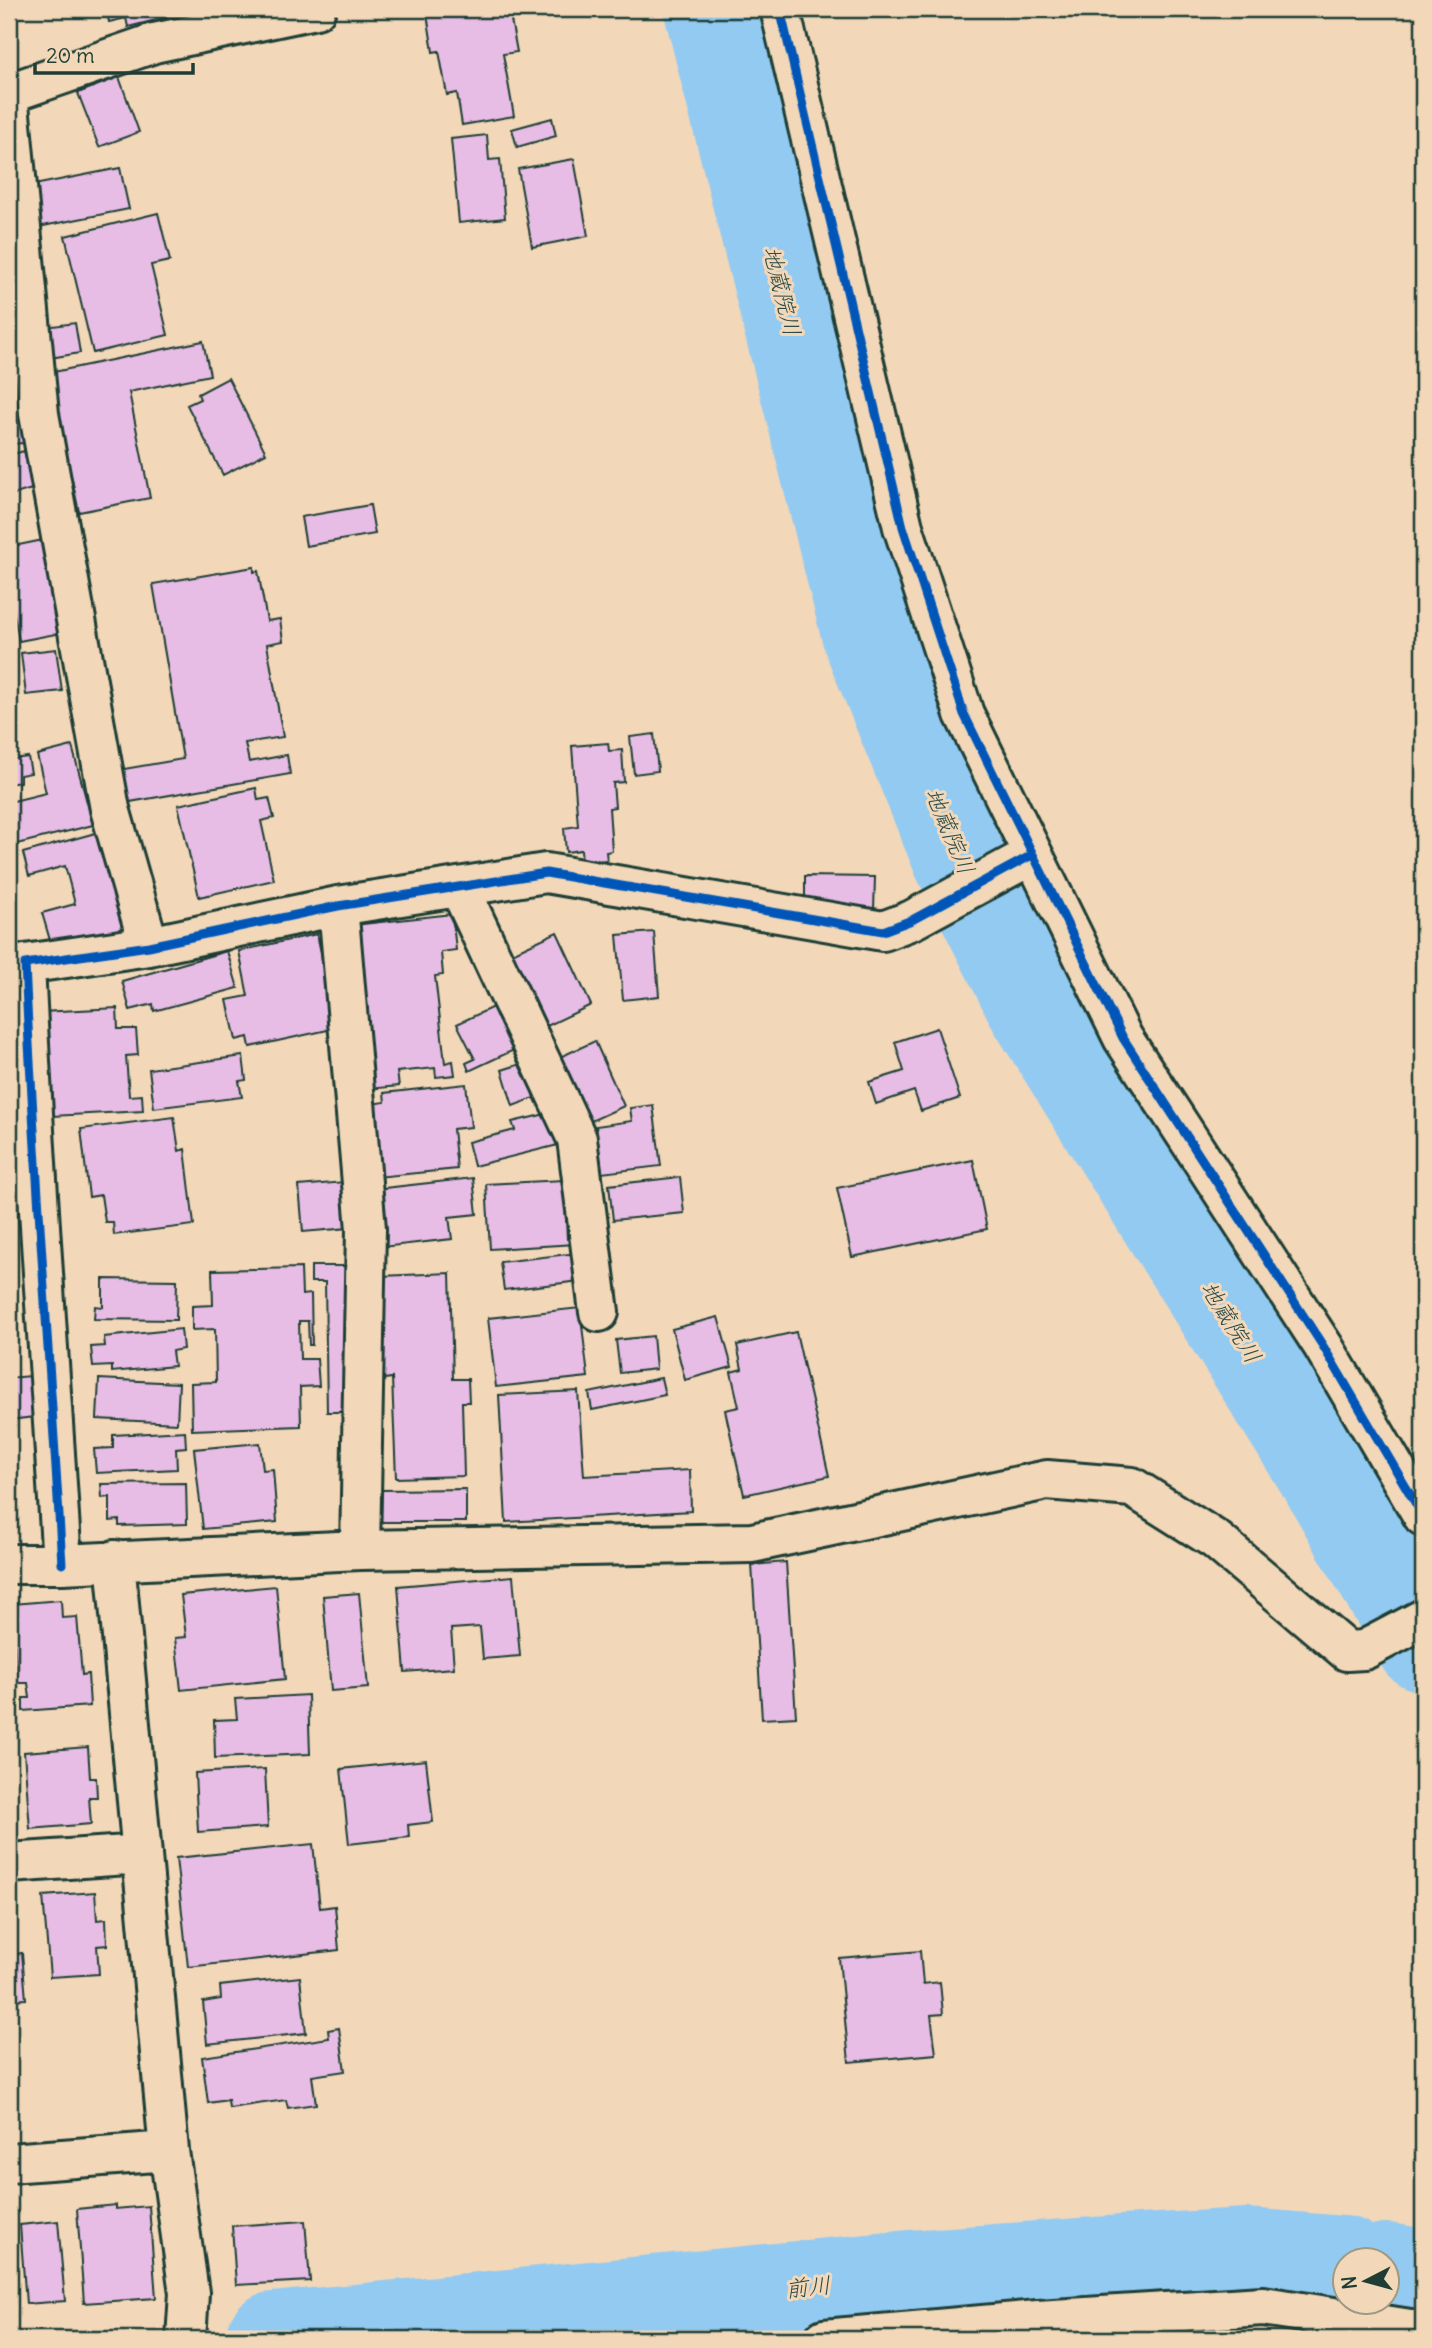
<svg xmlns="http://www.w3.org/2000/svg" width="1432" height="2348" font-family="Delius,'Klee One',sans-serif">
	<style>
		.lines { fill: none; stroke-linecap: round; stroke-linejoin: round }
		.river { stroke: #93caf2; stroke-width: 94 }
		.building { fill: #e7bde5; stroke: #1f3d34; stroke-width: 2 }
		.minor-casing { stroke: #1f3d34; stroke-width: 44 }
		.minor { stroke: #f2d8b9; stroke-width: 38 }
		.cycleway-casing { stroke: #f2d8b9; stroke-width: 13 }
		.cycleway { stroke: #0057b8; stroke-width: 9 }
		.labels { text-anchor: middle; stroke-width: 6; stroke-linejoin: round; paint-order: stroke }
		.water-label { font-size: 23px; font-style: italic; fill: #2b4b47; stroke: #f2d8b9 }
	</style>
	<rect width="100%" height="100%" fill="#f2d8b9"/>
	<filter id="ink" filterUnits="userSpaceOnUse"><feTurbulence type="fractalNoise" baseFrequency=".0143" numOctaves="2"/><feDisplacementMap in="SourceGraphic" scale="14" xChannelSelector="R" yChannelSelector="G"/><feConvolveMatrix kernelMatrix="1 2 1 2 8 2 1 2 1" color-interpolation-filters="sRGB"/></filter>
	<g filter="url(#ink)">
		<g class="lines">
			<path class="river" d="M711 9 869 636 959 857 1035 1008 1325 1474 1423 1644
				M1386 2270 1423 2276
				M273 2339 910 2277 1124 2262 1247 2255 1344 2263"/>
		</g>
		<path class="building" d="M106 9H196V10L128 27 126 18 109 22Z
			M457 9H509L517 52 503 54 514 116 462 125 457 93 447 95 439 51 433 52 427 14Z
			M119 77 139 132 99 147 78 93Z
			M552 118 556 136 517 147 512 129Z
			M487 135 489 160 500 159 505 218 459 223 451 139Z
			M574 159 588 236 532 247 518 169Z
			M120 168 129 209 38 227 29 186Z
			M158 213 170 261 151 265 168 335 93 353 65 236Z
			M75 323 80 353 50 358 45 327Z
			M203 341 210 375 129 392 150 498 79 512 49 373Z
			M14 346 24 443 9 444V347Z
			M228 378 266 453 223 475 187 405 200 399 198 394Z
			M24 451 35 488 9 496V455Z
			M370 505 375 534 306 546 301 517Z
			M43 540 61 633 19 641 9 586V547Z
			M254 567V572L258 571 267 621 280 619 283 641 267 644 283 737 245 743 249 762 287 755 290 774 124 803 118 770 183 759 153 584Z
			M56 649 62 691 26 695 21 653Z
			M654 734 658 771 634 774 630 737Z
			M608 743 609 751 622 750 624 782 613 783 615 807 609 808 612 851 606 852 607 860 582 862 581 850 566 852 564 828 578 826 572 746Z
			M72 746 93 825 9 846V802L46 793 37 755Z
			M13 754 14 759 28 757 31 773 20 775V782L9 784V755Z
			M256 788 258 800 269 798 274 818 261 821 274 880 199 897 178 805Z
			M99 832 126 930 100 938 52 947 42 913 75 904 65 866 29 876 23 853Z
			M805 876 875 877 874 910 805 908Z
			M452 914 456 950 441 952 443 975 435 976 445 1063 453 1061 455 1075 436 1077 435 1068 397 1072 399 1086 368 1089 354 925Z
			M557 932 591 1005 547 1026 512 953Z
			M654 932 659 996 623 1000 617 935Z
			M317 934 337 1028 250 1047 248 1037 236 1040 227 1000 248 996 239 951Z
			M227 951 238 988 154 1011 153 1004 130 1010 122 981Z
			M495 1006 516 1049 469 1071 466 1063 475 1059 457 1024Z
			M117 1008 118 1029H136L138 1055 126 1056 129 1096 142 1095 143 1111 52 1116 41 1012Z
			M937 1028 960 1098 921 1111 914 1091 876 1104 869 1082 904 1071 895 1042Z
			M595 1041 624 1106 589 1122 560 1057Z
			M243 1056 246 1080 239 1081 242 1097 154 1108 149 1069Z
			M524 1063 534 1098 513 1106 502 1070Z
			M466 1084 471 1127 453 1129 457 1169 377 1177 370 1104 385 1102 384 1093Z
			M653 1105 661 1166 602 1173 596 1126 632 1121 630 1108Z
			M550 1113 558 1145 474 1166 468 1142 515 1130 512 1122Z
			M174 1117 179 1151 185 1149 194 1225 114 1235 113 1222H105L101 1195 89 1197 81 1129Z
			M13 1141 18 1188 9 1189V1142Z
			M973 1160 987 1229 852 1257 837 1188Z
			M680 1177 684 1213 613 1220 609 1185Z
			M473 1178 477 1214 449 1217 452 1239 382 1247 376 1189Z
			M564 1180 567 1239 576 1238V1244L490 1249 486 1184Z
			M345 1182 349 1228 303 1232 299 1186Z
			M577 1253 580 1281 504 1290 500 1262Z
			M311 1266H349L348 1412H327L325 1282H311Z
			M301 1268 302 1295 311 1294 312 1345H309L308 1321H299L300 1359H317L319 1386 300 1387 301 1426 192 1430 191 1383 216 1382 215 1329 192 1330V1306L213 1305 212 1270Z
			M450 1273 453 1379H468L469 1402H462L464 1476 396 1478 392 1378 384 1379 381 1276Z
			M103 1279 177 1280 176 1320 94 1319 95 1306 103 1307Z
			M580 1308 588 1377 496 1387 488 1318Z
			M718 1317 732 1367 685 1380 672 1329Z
			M181 1329 183 1349 172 1351 174 1366 112 1372V1366L93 1367 91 1347 105 1346 104 1337Z
			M796 1332 829 1476 744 1495 725 1410 739 1407 731 1372 742 1369 737 1345Z
			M653 1336 656 1369 620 1373 616 1340Z
			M31 1376 34 1417 9 1420V1378Z
			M661 1378 665 1395 592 1410 589 1393Z
			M99 1379 179 1383 177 1423 97 1419Z
			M578 1391 584 1476 690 1470 691 1511 506 1522 499 1395Z
			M185 1431 186 1447 176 1448 177 1469 96 1473 94 1449 113 1448V1435Z
			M260 1443 263 1470 273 1469 277 1522 203 1529 194 1449Z
			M186 1483 187 1524 119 1526V1520L110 1521V1497L102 1498 101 1484Z
			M466 1489V1522H381V1490Z
			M786 1562 796 1717 762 1719 752 1565Z
			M513 1576 520 1656 483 1659 480 1627 451 1629 454 1668 405 1672 398 1586Z
			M276 1586 285 1679 181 1690 175 1638 186 1637 181 1595Z
			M359 1593 368 1688 331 1691 323 1596Z
			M61 1600 62 1618 77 1617 82 1675 88 1674 90 1706 23 1711V1698H30L28 1683H17L12 1604Z
			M308 1695 310 1754 215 1758 214 1720 237 1719 235 1699Z
			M88 1747 90 1778H96L97 1797H89L91 1824 30 1829 24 1752Z
			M426 1760 433 1822 408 1825 409 1837 349 1844 341 1769Z
			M265 1769 268 1827 198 1832 195 1773Z
			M313 1844 320 1908 335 1906 339 1950 188 1967 176 1858Z
			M95 1892 97 1920 106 1919 107 1945 97 1946 99 1974 50 1977 43 1896Z
			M13 1904 16 1954 22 1953 26 1999 9 2000V1905Z
			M920 1951 923 1984 940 1982 943 2014 931 2015 936 2054 849 2062 839 1958Z
			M300 1977 306 2033 207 2044 203 2002 221 1999 220 1986Z
			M339 2028 345 2071 312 2076 316 2104 288 2108 286 2100 229 2108 228 2100 208 2103 202 2057 329 2038 328 2030Z
			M115 2205V2209L149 2206 156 2298 84 2303 77 2209Z
			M58 2221 65 2301 26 2304 20 2225Z
			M305 2221 310 2281 236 2285 232 2226Z
			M9 2238 14 2302 9 2303Z
			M1230 2331 1231 2339H1165V2336Z"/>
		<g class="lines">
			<defs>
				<path id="minor" d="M780 9 903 527 964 714 1123 1038 1323 1346 1423 1516
					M9 93 154 43 316 9
					M9 104 39 414 110 809 149 946
					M459 887 577 1139 599 1312
					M338 906 366 1229 360 1550
					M115 1560 169 2151 189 2293 186 2339
					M9 1564H62L360 1550 752 1543 1047 1480 1132 1487 1216 1540 1347 1651 1364 1650 1423 1619
					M62 1564C50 1364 34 1164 25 964L149 946 338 906 546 873 883 931 912 920 1032 855
					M9 1863 142 1854
					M9 2163 169 2151
					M824 2339 1038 2320 1263 2306 1423 2331"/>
			</defs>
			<use href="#minor" class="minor-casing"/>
			<use href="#minor" class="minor"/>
			<defs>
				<path id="cycleway" d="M780 9 903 527 964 714 1123 1038 1323 1346 1423 1516
					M62 1564C50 1364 34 1164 25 964L149 946 338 906 546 873 883 931 912 920 1032 855"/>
			</defs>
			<use href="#cycleway" class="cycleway-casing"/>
			<use href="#cycleway" class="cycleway"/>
		</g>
	</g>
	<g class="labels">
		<g class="water-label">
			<text transform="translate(782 291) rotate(76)" y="8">地蔵院川</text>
			<text transform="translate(950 831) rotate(67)" y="8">地蔵院川</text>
			<text transform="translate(1231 1322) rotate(58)" y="8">地蔵院川</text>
			<text transform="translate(808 2287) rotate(-6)" y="8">前川</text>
		</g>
	</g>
	<rect width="1432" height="2348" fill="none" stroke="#f2d8b9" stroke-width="35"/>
	<rect x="18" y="18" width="1397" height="2313" fill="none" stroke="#1f3d34" stroke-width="2.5" filter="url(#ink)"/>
	<g transform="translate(1366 2281) rotate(264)"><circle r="33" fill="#f2d8b9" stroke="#9e9a84" stroke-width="2"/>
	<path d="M0-5L12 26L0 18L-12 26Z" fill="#1f3d34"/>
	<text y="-10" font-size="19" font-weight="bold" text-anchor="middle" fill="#1f3d34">N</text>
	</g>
	<path d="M35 63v10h158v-10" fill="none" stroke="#1f3d34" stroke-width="3.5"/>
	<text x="46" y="63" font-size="21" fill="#1f3d34" stroke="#f2d8b9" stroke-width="5" paint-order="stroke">20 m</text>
</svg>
